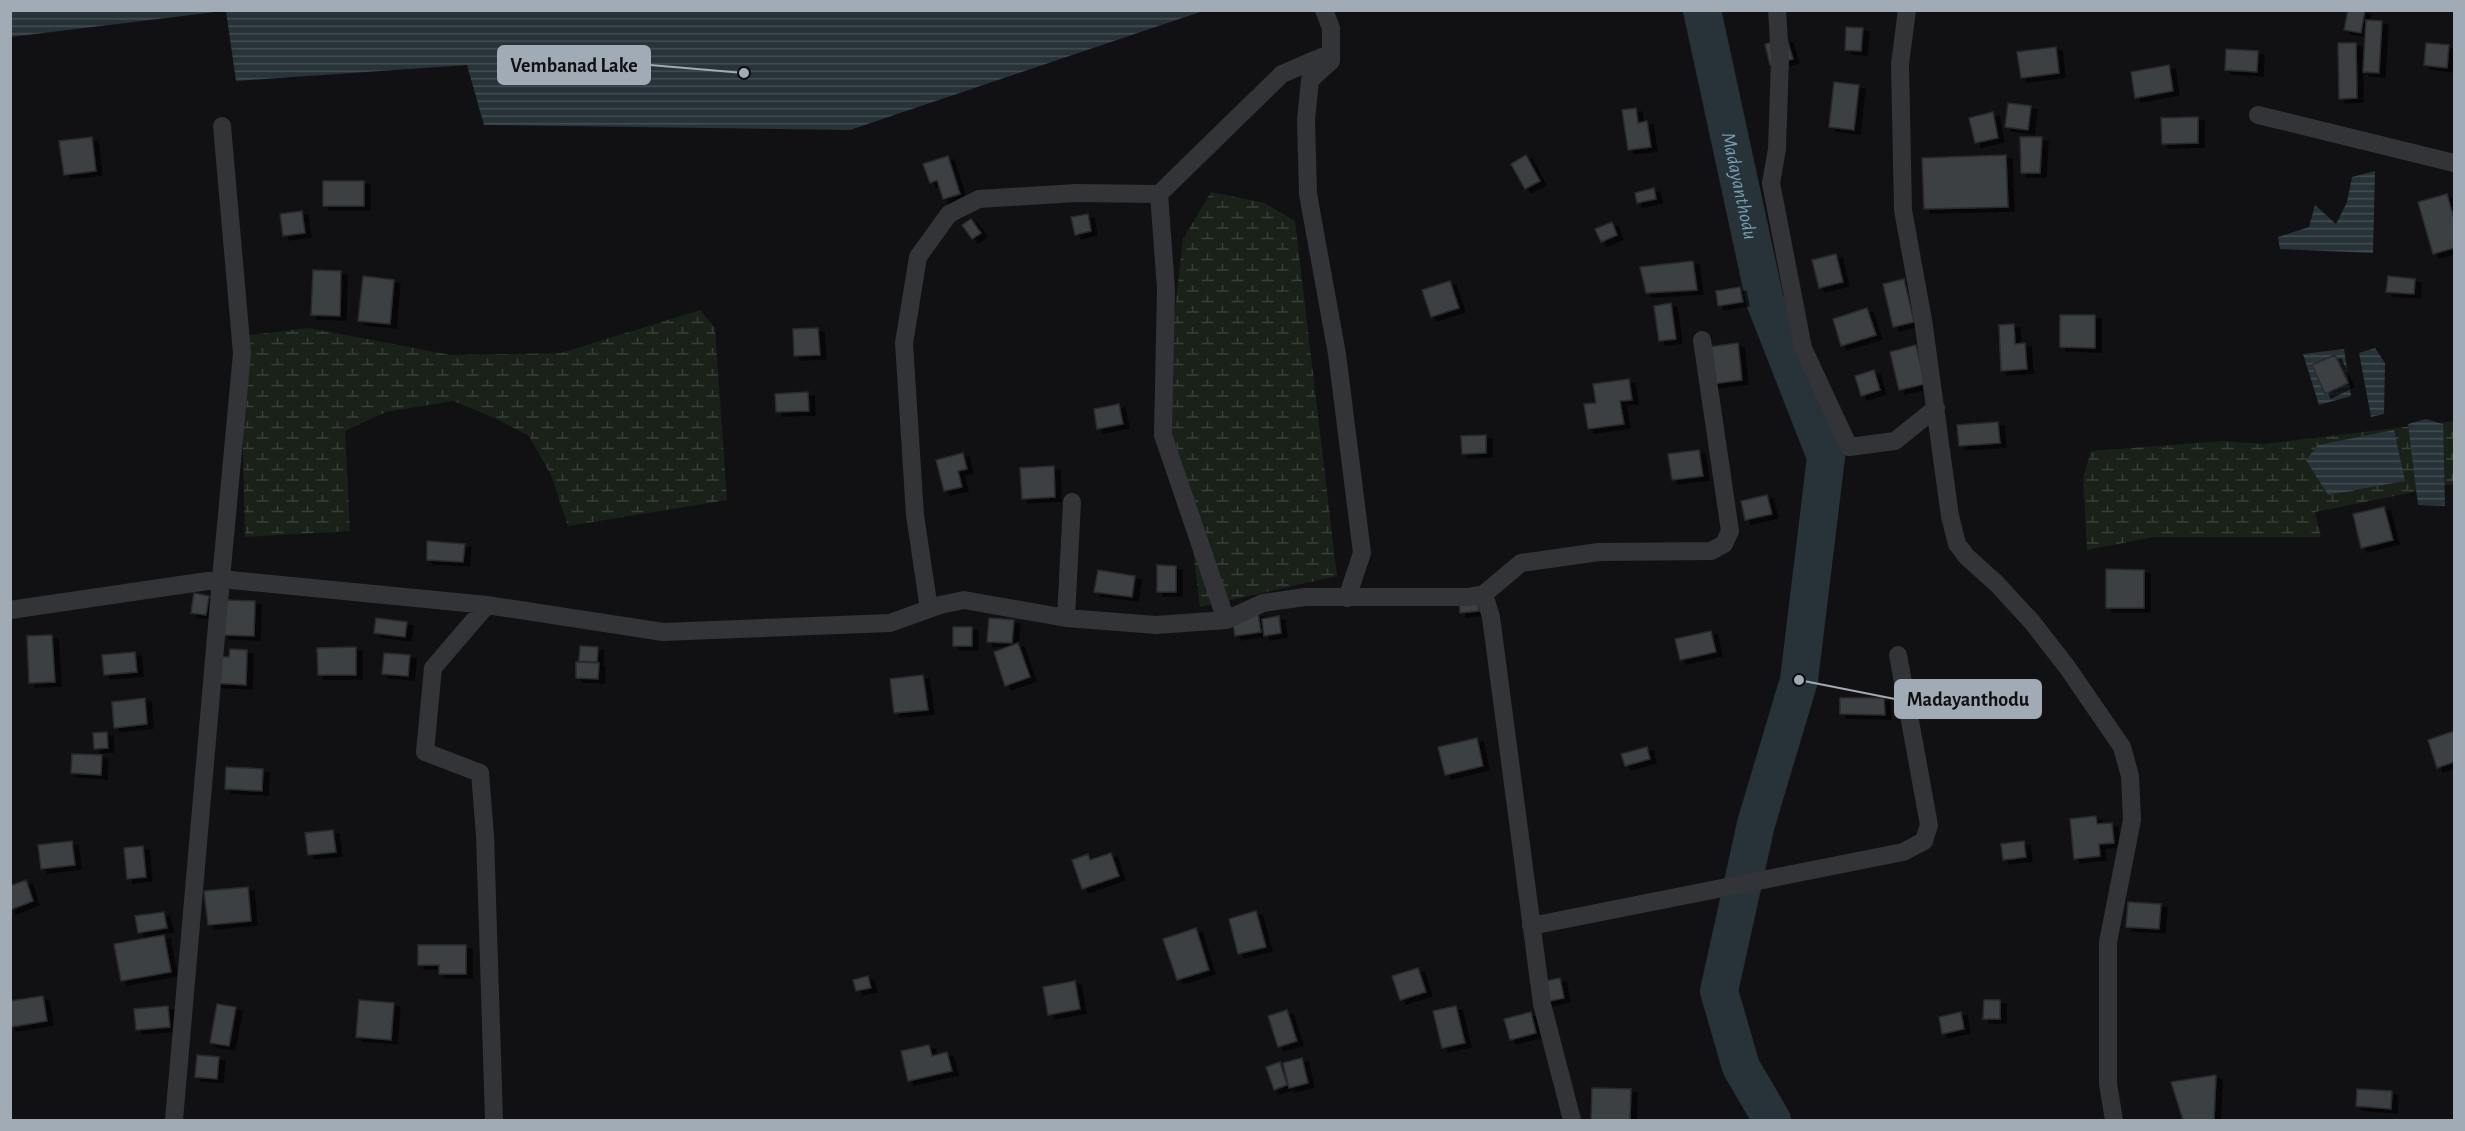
<svg xmlns="http://www.w3.org/2000/svg" width="2465" height="1131" font-family="'Alegreya Sans',sans-serif">
	<style>
		.wetland { fill: url(#wetland-marsh) }
		.water { fill: url(#water-rules) }
		.lines { fill: none; stroke-linecap: round; stroke-linejoin: round }
		.river { stroke: #273338; stroke-width: 38 }
		.building { fill: #3d4043; stroke: #2b2c2f; stroke-width: 1.5; filter: url(#shadow) }
		.street { stroke: #323438; stroke-width: 18 }
		.labels { text-anchor: middle; stroke-width: 4.5; stroke-linejoin: round; paint-order: stroke }
		.water-label { font-size: 20px; font-style: italic; fill: #74a1b4; stroke: #0c0d0e }
		.leader { fill: none; stroke: #a1abb5; stroke-width: 2 }
		.callout-dot { fill: #a1abb5; stroke: #0c0d0e; stroke-width: 2 }
		.callout { fill: #a1abb5; stroke: #a1abb5; stroke-width: 2 }
		.callout-label { font-size: 20px; text-anchor: middle; font-weight: bold; fill: #111 }
	</style>
	<defs>
		<pattern id="wetland-marsh" width="20" height="14" patternUnits="userSpaceOnUse" patternTransform="scale(1.5)"><rect width="20" height="14" fill="#192119"/><path d="M1 5h8M5 5V1M11 12h8M15 12V8" fill="none" stroke="#373f38"/></pattern>
		<pattern id="water-rules" width="6" height="5" patternUnits="userSpaceOnUse" patternTransform="scale(1.5)"><rect width="6" height="5" fill="#273338"/><path d="M0 2.5h6" fill="none" stroke="#434e53"/></pattern>
		<filter id="shadow"><feDropShadow dx="6" dy="4" stdDeviation="0" flood-color="#0009"/></filter>
	</defs>
	<rect width="100%" height="100%" fill="#111113"/>
	<path class="wetland" d="M1211 192 1265 203 1295 221 1337 576 1200 607 1187 501 1164 404 1183 239Z
		M700 310 715 328 727 500 568 526 551 475 529 436 497 419 453 401 386 412 345 431 350 531 245 537 240 336 309 328 451 355 561 353Z
		M2454 421V484L2315 512 2321 537H2154L2087 550 2083 478 2091 451 2224 441 2264 444Z"/>
	<path class="water" d="M11 10H223V11L11 37Z
		M226 11V10L1203 11 850 130 484 125 467 65 236 81Z
		M2375 171 2373 253 2280 249 2278 237 2309 227 2315 205 2336 224 2347 202 2352 177Z
		M2375 348 2385 363 2384 414 2371 417 2359 353Z
		M2344 349 2351 396 2319 405 2303 354Z
		M2426 419 2443 424 2445 506 2418 505 2408 424Z
		M2394 430 2405 481 2328 495 2306 460 2318 445Z"/>
	<g class="lines">
		<path class="river" id="s1" d="M1702 10 1765 301 1826 457 1799 680 1756 824 1719 991 1741 1067 1772 1120"/>
	</g>
	<path class="building" d="M2348 10H2365L2361 33 2344 30Z
		M2366 20 2382 21 2379 73 2363 72Z
		M1846 27 1863 28 1861 51 1845 50Z
		M1787 39 1793 59 1770 65 1765 44Z
		M2338 43H2356L2357 98 2339 99Z
		M2426 43 2449 45 2447 68 2424 65Z
		M2056 47 2059 73 2021 78 2017 52Z
		M2226 49 2258 51 2257 72 2225 70Z
		M2169 65 2173 91 2135 98 2131 72Z
		M1834 82 1859 85 1854 130 1829 127Z
		M2008 103 2031 106 2028 130 2005 127Z
		M1636 108 1638 123 1647 121 1651 147 1628 150 1622 110Z
		M1993 112 1998 138 1975 143 1969 118Z
		M2198 117V143L2162 144 2161 118Z
		M92 137 96 171 64 175 59 141Z
		M2020 137H2042L2040 173H2021Z
		M1526 155 1540 181 1525 189 1511 164Z
		M2006 155 2008 207 1924 209 1922 158Z
		M948 156 960 194 943 199 937 180 930 183 923 164Z
		M323 181H364V206H323Z
		M1654 188 1656 199 1637 203 1635 193Z
		M2447 194 2454 219V248L2433 254 2418 202Z
		M302 211 305 233 283 236 280 214Z
		M1088 214 1091 231 1075 235 1071 217Z
		M971 219 981 233 972 239 962 225Z
		M1612 222 1617 235 1601 242 1595 229Z
		M1836 254 1843 282 1819 288 1812 260Z
		M1693 261 1697 290 1646 293 1640 267Z
		M313 270 341 271 340 316 311 315Z
		M363 276 394 280 390 324 358 321Z
		M2388 276 2415 279 2414 294 2386 292Z
		M1904 279 1914 322 1893 327 1883 284Z
		M1450 281 1459 308 1431 317 1422 290Z
		M1740 287 1743 302 1718 306 1716 291Z
		M1671 303 1676 339 1659 341 1654 306Z
		M1867 308 1876 335 1841 346 1833 319Z
		M2060 315H2095V348L2060 347Z
		M2014 324 2015 344 2025 343 2027 369 2001 371 1999 325Z
		M818 328 820 355 794 356 793 329Z
		M1738 343 1742 380 1712 384 1708 347Z
		M1916 345 1925 384 1899 390 1890 352Z
		M2335 355 2348 383 2325 394 2312 365Z
		M1874 370 1880 390 1861 396 1855 376Z
		M1629 379 1632 400 1620 401 1624 424 1588 429 1584 404 1596 403 1593 384Z
		M808 392 809 411 776 412 775 394Z
		M1119 404 1123 424 1097 429 1094 409Z
		M1998 422 2000 443 1959 446 1957 425Z
		M1486 435V453L1462 454 1461 436Z
		M1699 450 1703 476 1672 480 1668 454Z
		M963 453 967 469 958 471 962 487 944 491 936 460Z
		M1054 466 1055 497 1022 499 1020 468Z
		M1767 495 1772 514 1745 520 1741 501Z
		M2384 507 2393 540 2361 548 2353 514Z
		M427 541 465 544 463 562 427 560Z
		M1157 565 1176 566V592H1157Z
		M2106 569 2144 570V608H2106Z
		M1098 570 1135 576 1132 597 1094 592Z
		M194 593 209 596 206 615 191 613Z
		M1477 599 1479 611 1460 613 1459 600Z
		M224 600 255 601 254 636 223 635Z
		M1258 613 1261 632 1235 636 1232 618Z
		M1279 616 1281 633 1264 636 1262 619Z
		M376 618 407 622 405 637 374 633Z
		M989 618 1014 620 1012 643 987 642Z
		M953 627H972V646H953Z
		M1711 631 1716 652 1680 660 1675 639Z
		M52 635 55 682 29 683 27 636Z
		M1018 643 1030 677 1005 686 994 652Z
		M580 646 598 647 597 662 579 661Z
		M356 647V675H318L317 648Z
		M230 649 247 650 246 685 212 683 213 657H229Z
		M135 652 137 672 104 675 102 655Z
		M384 653 410 655 408 676 382 674Z
		M576 662 599 663 598 679 576 678Z
		M923 675 928 710 894 713 890 679Z
		M145 698 147 724 114 728 112 702Z
		M1840 698H1884L1885 715 1840 714Z
		M2454 731V762L2437 768 2428 740Z
		M107 732 108 748 94 749 93 733Z
		M1477 738 1483 766 1445 775 1438 747Z
		M1647 747 1650 759 1625 766 1621 754Z
		M72 754 102 755 101 775 71 773Z
		M226 767 263 769 262 791 225 789Z
		M2096 816 2097 824 2112 823 2114 843 2099 844 2100 856 2074 859 2070 819Z
		M333 830 336 852 308 855 305 833Z
		M72 841 75 865 41 869 38 845Z
		M2024 841 2026 857 2003 860 2001 844Z
		M143 846 146 877 127 879 124 848Z
		M1111 853 1119 876 1082 889 1072 860 1088 854 1090 860Z
		M26 880 33 901 10 910V886Z
		M248 887 251 921 208 925 204 891Z
		M2128 902 2161 904 2159 929 2126 927Z
		M1256 911 1266 947 1238 954 1229 919Z
		M164 912 167 928 138 933 135 916Z
		M1196 928 1209 970 1177 980 1163 939Z
		M164 935 171 972 121 981 114 944Z
		M418 945H466V974H439V965H418Z
		M1418 968 1426 992 1400 1000 1392 976Z
		M868 976 871 988 856 991 853 980Z
		M1560 978 1564 998 1545 1002 1542 982Z
		M1075 981 1080 1009 1048 1015 1043 987Z
		M43 996 47 1021 10 1027V1001Z
		M359 1000 394 1003 391 1040 356 1037Z
		M1984 1000H2000V1019H1983Z
		M217 1004 236 1007 229 1046 210 1043Z
		M168 1006 170 1027 136 1030 134 1009Z
		M1456 1006 1465 1043 1442 1048 1433 1011Z
		M1287 1010 1297 1041 1278 1047 1268 1016Z
		M1531 1012 1536 1033 1510 1040 1504 1019Z
		M1961 1012 1964 1029 1942 1034 1939 1017Z
		M929 1045 932 1056 947 1052 952 1071 908 1081 901 1051Z
		M197 1055 219 1057 217 1079 195 1077Z
		M1302 1058 1308 1083 1289 1088 1283 1063Z
		M1280 1062 1287 1085 1274 1090 1266 1067Z
		M2216 1075 2214 1120H2183L2171 1082Z
		M1592 1088 1631 1089 1630 1120H1591Z
		M2357 1089 2392 1091 2391 1109 2356 1106Z"/>
	<g class="lines">
		<path class="street" d="M1324 10 1331 28V61L1310 80 1306 120 1308 194 1337 354 1362 553 1347 598
			M1777 10 1780 59 1777 149 1771 183 1803 348 1849 447 1895 441 1936 408
			M1907 10 1900 64 1903 210 1923 320 1950 516 1957 544 1967 557 1997 584 2032 622 2067 667 2122 747 2130 776 2132 820 2108 942V1084L2114 1120
			M2258 115 2454 163
			M1159 194 1166 289 1163 435 1226 620
			M1484 594 1521 563 1599 552 1711 551 1724 544 1730 531 1702 340
			M487 605 433 668 425 752 480 773 485 835 494 1120
			M929 609 915 515 904 343 918 257 949 214 979 199 1076 193 1159 194 1282 74 1331 53
			M10 610 221 579 242 353 222 126
			M1066 618 1072 502
			M1531 926 1903 852 1924 841 1929 825 1898 655
			M174 1120 221 579 487 605 663 632 890 623 940 605 964 600 1066 618 1156 625 1226 620 1263 603 1305 597H1468L1484 594 1491 617 1542 1004 1572 1120"/>
	</g>
	<g class="labels">
		<g class="water-label">
			<text dy="7" stroke="none"><textPath href="#s1" startOffset="180">Madayanthodu</textPath></text>
		</g>
	</g>
	<path class="leader" d="M744 73L650 65M1799 680L1895 699"/>
	<g class="callout-dot">
		<circle cx="744" cy="73" r="6"/>
		<circle cx="1799" cy="680" r="6"/>
	</g>
	<g class="callout">
		<rect x="498" y="46" width="152" height="38" rx="6"/>
		<rect x="1895" y="680" width="146" height="38" rx="6"/>
	</g>
	<g class="callout-label">
		<text x="574" y="72">Vembanad Lake</text>
		<text x="1968" y="706">Madayanthodu</text>
	</g>
	<rect width="2465" height="1131" fill="none" stroke="#a1abb5" stroke-width="24"/>
</svg>
